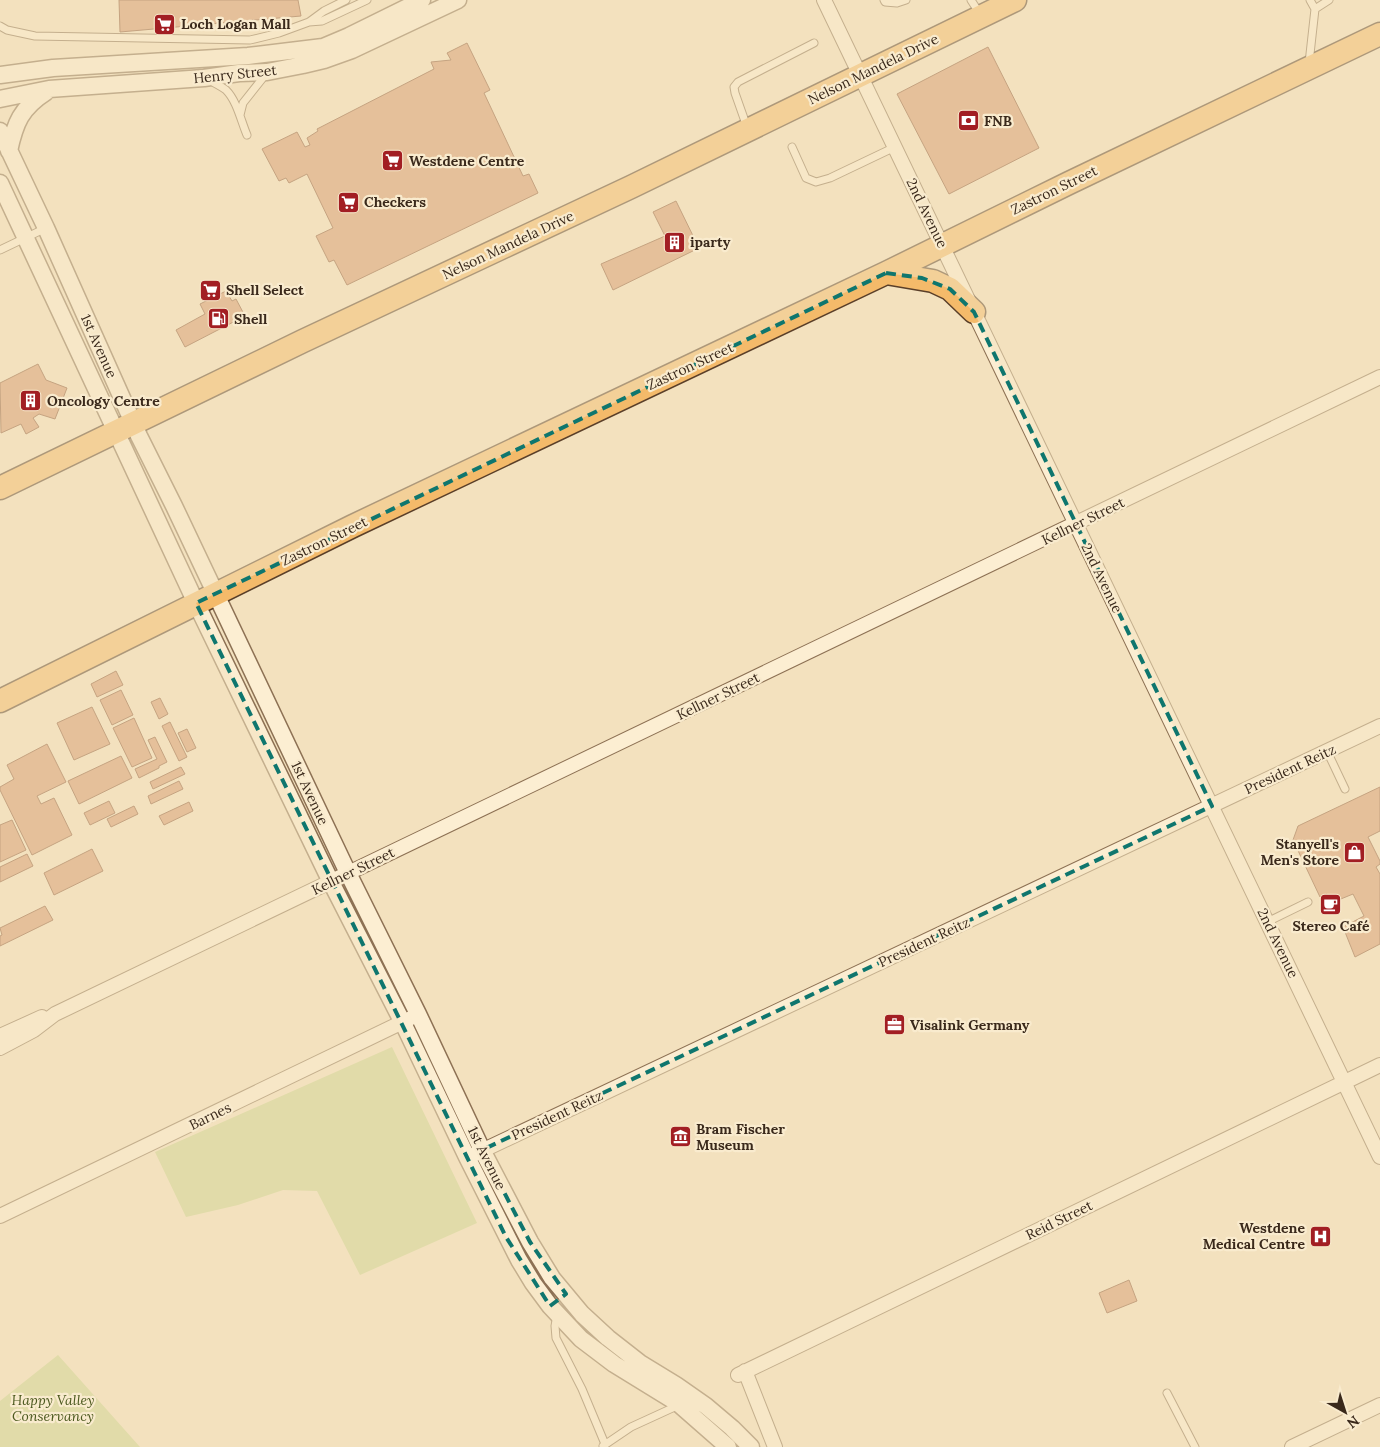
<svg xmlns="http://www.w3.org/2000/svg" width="1380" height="1447" font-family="Lora,serif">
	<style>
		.green { fill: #ccd290 }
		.building { fill: #d5976f; stroke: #8e5738 }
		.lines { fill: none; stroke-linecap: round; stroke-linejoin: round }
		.service-casing { stroke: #8d7154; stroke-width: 9 }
		.minor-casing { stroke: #8d7154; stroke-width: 16 }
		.tertiary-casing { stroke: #8d7154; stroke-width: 19 }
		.trunk-casing { stroke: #5a3f29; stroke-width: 25 }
		.service { stroke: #fceed2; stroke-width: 7 }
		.minor { stroke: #fceed2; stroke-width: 14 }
		.tertiary { stroke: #fceed2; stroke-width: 16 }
		.trunk { stroke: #f4ba6a; stroke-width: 22 }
		.marked { fill: none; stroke: #0f766e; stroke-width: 4; stroke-dasharray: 10 6; stroke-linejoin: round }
		.labels { text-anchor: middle; stroke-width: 4.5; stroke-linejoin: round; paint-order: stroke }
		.poi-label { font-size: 14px; font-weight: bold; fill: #3a291b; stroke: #f9ebce; text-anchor: start }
		.street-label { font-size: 14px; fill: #3a291b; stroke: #f9ebce }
		.park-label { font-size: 14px; font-style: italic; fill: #4c591f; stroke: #f9ebce }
	</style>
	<rect width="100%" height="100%" fill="#f3e1be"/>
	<path class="green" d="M392 1047 477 1223 360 1275 317 1191 283 1190 238 1205 186 1217 155 1152Z
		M58 1355 140 1447H0V1401Z"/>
	<path class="building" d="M119 0H298L301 16 120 32Z
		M467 43 490 90 484 93 523 176 529 174 538 193 347 285 334 260 329 262 316 236 333 228 307 174 289 183 286 178 279 181 262 149 297 132 305 147 310 145 307 138 318 131 317 129 434 69 431 62 451 60 447 53Z
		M988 47 1039 148 949 194 897 94Z
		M676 201 699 248 613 290 601 264 665 236 653 212Z
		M226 291 232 301 236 299 245 316 185 347 176 330 205 314 200 304Z
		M38 364 46 380 67 388 55 419 39 414 33 418 39 427 26 434 21 424 1 433 0 383Z
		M116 671 123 685 97 697 91 684Z
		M121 690 133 715 112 725 100 700Z
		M160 698 168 714 159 719 151 702Z
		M92 707 110 744 74 760 57 723Z
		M134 718 152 758 132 767 113 728Z
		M170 722 187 757 179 761 162 726Z
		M187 729 196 748 187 752 178 733Z
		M155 737 167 762 159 766V768L139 778 135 769 157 759 148 740Z
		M47 744 66 782 37 796 41 804 54 798 72 835 32 855 0 790V787L14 779 7 765Z
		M121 756 132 778 79 804 68 781Z
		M181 767 185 774 153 789 150 782Z
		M179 781 183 789 151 804 148 796Z
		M1380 787V831L1368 837 1380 861V864L1376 867 1380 874V944L1355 957 1343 927 1364 916 1353 894 1331 903 1327 894 1320 897 1293 840 1298 826Z
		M109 801 115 813 90 825 84 813Z
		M189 802 193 811 164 825 159 816Z
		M134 806 138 814 111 827 107 819Z
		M12 820 26 850 0 862V825Z
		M92 849 103 871 54 895 44 873Z
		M27 854 33 866 0 882V867Z
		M45 906 53 920 0 946V936L2 935 0 928Z
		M1129 1280 1137 1301 1107 1313 1099 1293Z"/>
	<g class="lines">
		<defs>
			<path id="service" d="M884 0 885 2 897 3 906 0
				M971 0 980 14
				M1315 9 1329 0
				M309 22 322 21 367 0
				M0 26 7 30 35 36 250 40 279 33 309 22 324 11 346 0
				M1309 63 1315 9 1310 0
				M209 80C214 83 221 86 226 90 237 101 241 121 247 135
				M240 115 243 103 266 74
				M747 127 735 93 734 87 738 82 814 43
				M792 147 806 178 816 182 830 178 895 147
				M0 250 46 228
				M1327 751 1345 789
				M1267 922 1308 902
				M557 1315 555 1326 556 1338 582 1389 605 1444
				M1167 1393 1195 1447
				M603 1446 631 1427 679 1405"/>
			<path id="minor" d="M824 0 1380 1157
				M0 1036 42 1017
				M0 1048 34 1030 55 1014 1380 377
				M473 1155 1380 726
				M0 1216 411 1018
				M745 1371 775 1447
				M738 1375 1380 1065
				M1292 1447 1380 1405"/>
			<path id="tertiary" d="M0 75 53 68 248 56 323 47 349 36 422 0
				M0 99 49 89 204 78 239 73 267 72 303 65 324 60 352 50 458 0
				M0 131 46 228 139 436 174 506 348 873 418 1014 482 1150 530 1242 552 1278 582 1314 608 1338 640 1363 676 1385 706 1406 732 1428 751 1447
				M9 151C15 123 21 108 46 92
				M0 183 196 603 331 882 403 1023 467 1157 519 1260 533 1283 550 1306 581 1339 614 1364 679 1404 728 1447"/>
			<path id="trunk" d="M886 273 933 281 950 289 974 312
				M0 488 303 341 631 187 1015 0
				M0 701 353 526 886 273 1069 183 1380 34"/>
		</defs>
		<use href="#service" class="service-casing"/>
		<use href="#minor" class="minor-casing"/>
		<use href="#tertiary" class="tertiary-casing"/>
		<use href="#trunk" class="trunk-casing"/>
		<use href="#service" class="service"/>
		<use href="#minor" class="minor"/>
		<use href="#tertiary" class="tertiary"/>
		<use href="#trunk" class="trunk"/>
	</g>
	<path d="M0 0H1380V1447H0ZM886 273 922 278 950 289 974 312 1212 806 482 1150 530 1242 566 1294 550 1306 506 1237 196 603Z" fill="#f3e1be" fill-opacity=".55" fill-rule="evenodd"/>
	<path class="marked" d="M886 273 922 278 950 289 974 312 1212 806 482 1150 530 1242 566 1294 550 1306 506 1237 196 603Z"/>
	<defs>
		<symbol id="supermarket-square" viewBox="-11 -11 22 22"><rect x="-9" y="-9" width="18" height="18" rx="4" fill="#a21e23" stroke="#f9ebce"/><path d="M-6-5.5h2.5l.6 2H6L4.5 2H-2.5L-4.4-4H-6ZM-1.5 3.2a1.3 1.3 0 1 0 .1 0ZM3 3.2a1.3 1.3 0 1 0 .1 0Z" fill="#fff"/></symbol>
		<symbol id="bank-square" viewBox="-11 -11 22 22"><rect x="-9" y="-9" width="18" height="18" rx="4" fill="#a21e23" stroke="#f9ebce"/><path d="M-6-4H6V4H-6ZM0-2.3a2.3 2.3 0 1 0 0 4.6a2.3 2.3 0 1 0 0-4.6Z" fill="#fff"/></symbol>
		<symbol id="building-square" viewBox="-11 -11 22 22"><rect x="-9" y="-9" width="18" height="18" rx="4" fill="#a21e23" stroke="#f9ebce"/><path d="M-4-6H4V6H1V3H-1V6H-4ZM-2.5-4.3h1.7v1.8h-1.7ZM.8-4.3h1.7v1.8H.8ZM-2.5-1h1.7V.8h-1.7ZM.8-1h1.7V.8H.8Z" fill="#fff"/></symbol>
		<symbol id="fuel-square" viewBox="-11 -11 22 22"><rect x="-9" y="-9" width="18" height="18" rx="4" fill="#a21e23" stroke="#f9ebce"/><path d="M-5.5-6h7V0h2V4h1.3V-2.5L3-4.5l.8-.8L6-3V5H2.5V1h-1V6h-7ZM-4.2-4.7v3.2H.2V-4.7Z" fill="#fff"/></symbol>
		<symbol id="shop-square" viewBox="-11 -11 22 22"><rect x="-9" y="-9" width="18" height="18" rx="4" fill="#a21e23" stroke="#f9ebce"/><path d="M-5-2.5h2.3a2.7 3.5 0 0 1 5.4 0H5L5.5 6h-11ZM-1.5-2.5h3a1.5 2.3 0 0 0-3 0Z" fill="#fff"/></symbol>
		<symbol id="cafe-square" viewBox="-11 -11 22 22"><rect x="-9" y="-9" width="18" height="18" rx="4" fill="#a21e23" stroke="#f9ebce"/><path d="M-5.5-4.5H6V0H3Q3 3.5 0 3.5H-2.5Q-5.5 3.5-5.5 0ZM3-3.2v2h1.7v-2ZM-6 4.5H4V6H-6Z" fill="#fff"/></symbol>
		<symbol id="office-square" viewBox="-11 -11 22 22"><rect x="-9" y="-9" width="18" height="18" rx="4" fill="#a21e23" stroke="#f9ebce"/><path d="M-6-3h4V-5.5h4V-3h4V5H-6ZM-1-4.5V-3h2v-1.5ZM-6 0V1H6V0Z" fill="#fff"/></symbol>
		<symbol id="museum-square" viewBox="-11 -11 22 22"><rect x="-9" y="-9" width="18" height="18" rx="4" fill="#a21e23" stroke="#f9ebce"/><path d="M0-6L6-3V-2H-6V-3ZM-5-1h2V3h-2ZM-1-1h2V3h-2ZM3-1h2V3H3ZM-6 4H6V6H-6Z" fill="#fff"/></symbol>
		<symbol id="hospital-square" viewBox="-11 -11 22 22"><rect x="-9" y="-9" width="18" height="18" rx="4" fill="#a21e23" stroke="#f9ebce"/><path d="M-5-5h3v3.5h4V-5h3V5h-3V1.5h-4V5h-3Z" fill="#fff"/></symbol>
	</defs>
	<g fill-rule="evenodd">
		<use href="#supermarket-square" x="152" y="12" width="25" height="25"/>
		<use href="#bank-square" x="956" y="108" width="25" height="25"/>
		<use href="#supermarket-square" x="380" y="148" width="25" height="25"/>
		<use href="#supermarket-square" x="336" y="190" width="25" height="25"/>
		<use href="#building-square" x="662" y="230" width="25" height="25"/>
		<use href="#supermarket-square" x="198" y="278" width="25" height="25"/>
		<use href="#fuel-square" x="206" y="306" width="25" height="25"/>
		<use href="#building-square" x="18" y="388" width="25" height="25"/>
		<use href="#shop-square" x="1342" y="840" width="25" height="25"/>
		<use href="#cafe-square" x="1318" y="892" width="25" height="25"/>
		<use href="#office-square" x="882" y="1012" width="25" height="25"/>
		<use href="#museum-square" x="668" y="1124" width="25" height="25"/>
		<use href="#hospital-square" x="1308" y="1224" width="25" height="25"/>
	</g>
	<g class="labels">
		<g class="poi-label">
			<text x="181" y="29">Loch Logan Mall</text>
			<text x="984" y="126">FNB</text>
			<text x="409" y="166">Westdene Centre</text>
			<text x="364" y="207">Checkers</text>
			<text x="690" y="247">iparty</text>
			<text x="226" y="295">Shell Select</text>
			<text x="234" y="324">Shell</text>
			<text x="47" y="406">Oncology Centre</text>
			<text x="1339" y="849" text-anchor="end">Stanyell's<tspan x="1339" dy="16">Men's Store</tspan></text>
			<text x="1331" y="931" text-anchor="middle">Stereo Café</text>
			<text x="910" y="1030">Visalink Germany</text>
			<text x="696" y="1134">Bram Fischer<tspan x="696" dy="16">Museum</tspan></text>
			<text x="1305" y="1233" text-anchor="end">Westdene<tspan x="1305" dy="16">Medical Centre</tspan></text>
		</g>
		<g class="street-label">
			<text transform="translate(873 69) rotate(-26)" y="5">Nelson Mandela Drive</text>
			<text transform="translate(235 74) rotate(-6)" y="5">Henry Street</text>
			<text transform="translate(1054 190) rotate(-26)" y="5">Zastron Street</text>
			<text transform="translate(927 213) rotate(64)" y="5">2nd Avenue</text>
			<text transform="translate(508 245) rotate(-25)" y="5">Nelson Mandela Drive</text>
			<text transform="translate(99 346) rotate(66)" y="5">1st Avenue</text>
			<text transform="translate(690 366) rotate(-25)" y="5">Zastron Street</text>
			<text transform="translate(1083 521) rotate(-26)" y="5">Kellner Street</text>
			<text transform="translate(324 541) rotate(-26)" y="5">Zastron Street</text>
			<text transform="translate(1102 578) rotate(64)" y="5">2nd Avenue</text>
			<text transform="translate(718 696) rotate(-26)" y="5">Kellner Street</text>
			<text transform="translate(1290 769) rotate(-25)" y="5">President Reitz</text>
			<text transform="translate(310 793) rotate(65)" y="5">1st Avenue</text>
			<text transform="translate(353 871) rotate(-26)" y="5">Kellner Street</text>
			<text transform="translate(924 942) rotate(-25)" y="5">President Reitz</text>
			<text transform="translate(1278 943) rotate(64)" y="5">2nd Avenue</text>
			<text transform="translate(557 1115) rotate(-25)" y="5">President Reitz</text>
			<text transform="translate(210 1116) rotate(-26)" y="5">Barnes</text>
			<text transform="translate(487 1158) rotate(64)" y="5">1st Avenue</text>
			<text transform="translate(1059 1220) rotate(-26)" y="5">Reid Street</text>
		</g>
		<g class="park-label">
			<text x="53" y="1405">Happy Valley<tspan x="53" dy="16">Conservancy</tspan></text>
		</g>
	</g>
	<g transform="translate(1345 1412) rotate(141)" stroke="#f9ebce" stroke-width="4" paint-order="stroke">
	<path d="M0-4L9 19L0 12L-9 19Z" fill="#3a291b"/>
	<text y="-8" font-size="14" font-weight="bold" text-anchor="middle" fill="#3a291b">N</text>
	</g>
</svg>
